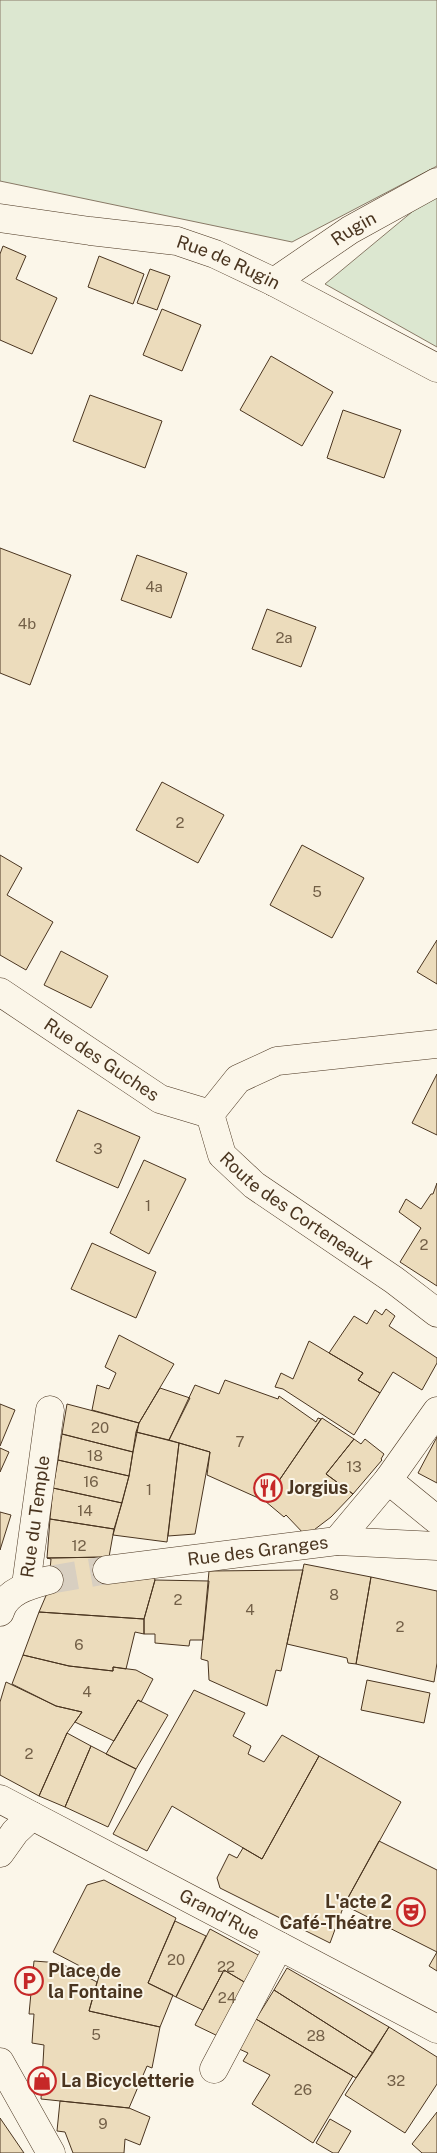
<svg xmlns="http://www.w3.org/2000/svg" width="437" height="2153" font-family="'Public Sans',sans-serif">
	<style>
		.green { fill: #dce7d0; stroke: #887966 }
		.building { fill: #ecdcbc; stroke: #4a3520 }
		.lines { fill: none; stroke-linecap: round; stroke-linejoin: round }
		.minor-tunnel { stroke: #d8cfc1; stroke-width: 28; stroke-dasharray: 28 14; stroke-linecap: butt }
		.minor-casing { stroke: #4a3520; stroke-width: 29 }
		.major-casing { stroke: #4a3520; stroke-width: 29 }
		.minor { stroke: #fbf6e9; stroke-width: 28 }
		.major { stroke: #fbf6e9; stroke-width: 28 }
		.labels { text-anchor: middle; stroke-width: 4; stroke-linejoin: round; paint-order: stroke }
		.number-label { font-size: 15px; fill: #725f47 }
		.street-label { font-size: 18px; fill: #4a3520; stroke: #fbf6e9 }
		.poi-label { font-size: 18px; font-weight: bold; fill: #4a3520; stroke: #fbf6e9; text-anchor: start }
	</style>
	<rect width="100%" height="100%" fill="#fbf6e9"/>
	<path class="green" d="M0 0H437V166L292 242 0 181Z
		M436 192 437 193V347L325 284Z"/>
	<path class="building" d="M3 246 26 256 16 279 57 298 32 354 0 340V254Z
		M99 256 144 274 133 304 88 287Z
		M150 269 170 276 157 310 137 303Z
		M162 309 201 325 182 371 143 355Z
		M271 356 333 392 302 446 240 410Z
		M90 395 162 421 145 468 73 441Z
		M343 410 401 430 384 478 327 458Z
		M0 548 71 575 30 685 0 673Z
		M137 555 187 573 171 618 121 600Z
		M267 609 316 627 301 667 252 649Z
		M162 782 224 815 198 863 136 830Z
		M302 845 364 878 332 938 270 905Z
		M0 855 22 868 7 895 53 922 26 970 0 955Z
		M437 940V984L417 972Z
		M61 951 108 976 91 1008 44 985Z
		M437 1074V1135L412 1123Z
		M78 1110 140 1137 118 1188 56 1161Z
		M144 1160 186 1179 149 1254 110 1233Z
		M437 1183V1286L400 1262 421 1228 399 1212 406 1199 421 1209 431 1194H433Z
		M92 1243 156 1272 136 1318 71 1289Z
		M386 1309 395 1316 389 1326 437 1358V1363L422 1390 393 1372 380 1393 358 1380 363 1373 329 1353 354 1316 367 1324 375 1310 382 1315Z
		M119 1335 174 1364 139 1423 92 1410 97 1385 109 1389 116 1373 105 1367Z
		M309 1341 363 1373 358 1380 380 1393 354 1435 283 1389 275 1387 281 1373 293 1379Z
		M225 1380 278 1399 279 1396 316 1422 318 1418 321 1419 265 1501 207 1475 210 1452 169 1440 195 1385 219 1394Z
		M160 1388 190 1398 169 1440 136 1432 139 1423Z
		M0 1404 15 1410 0 1446Z
		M67 1404 139 1423 133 1452 62 1434Z
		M322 1418 354 1439 326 1474 353 1494 331 1517 306 1536 286 1515 284 1517 265 1501Z
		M136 1432 179 1443 167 1542 113 1535 129 1476Z
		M62 1434 133 1452 129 1476 58 1460Z
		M437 1437V1483L418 1473Z
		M354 1439 361 1444 365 1439 384 1454 381 1459 382 1460 353 1494 326 1474Z
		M179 1443 210 1452 195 1534 168 1536Z
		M0 1448 9 1452 0 1472Z
		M58 1460 129 1476 122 1503 53 1488Z
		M53 1488 122 1503 114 1529 50 1519Z
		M0 1512 11 1515 0 1550Z
		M50 1519 114 1529 109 1557 47 1558Z
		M109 1557 106 1583 154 1578 155 1580 144 1619 39 1612 48 1591 51 1559 47 1558Z
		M304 1564 371 1577 356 1664 348 1663 347 1658 287 1644Z
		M303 1570 281 1671 276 1670 267 1706 209 1680 208 1661 201 1659 209 1571Z
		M371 1577 437 1591V1663L434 1682 356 1664Z
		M155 1580 209 1581 203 1640H190L189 1646 155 1643V1634H144V1619Z
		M39 1612 144 1619V1634L135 1632 126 1669 113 1667V1671L69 1666 23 1655Z
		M23 1655 69 1666 113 1671V1667L136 1670 153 1679 141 1702 138 1700 114 1741 75 1722 82 1712 56 1706 12 1684Z
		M367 1680 430 1693 424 1723 361 1710Z
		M6 1682 56 1706 82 1712 67 1733 39 1796 0 1775V1702Z
		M194 1690 245 1713 233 1736 251 1746 248 1754 264 1762 282 1735 319 1756 262 1859 172 1806 147 1851 113 1834Z
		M138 1700 168 1715 136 1769 106 1754Z
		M67 1733 91 1746 65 1807 39 1796Z
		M91 1746 136 1769 108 1827 65 1807Z
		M319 1756 401 1802 344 1905 330 1943 220 1888 217 1878 229 1854 237 1858 243 1848 262 1859Z
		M379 1841 437 1870V1952L344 1905Z
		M104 1880 176 1918 148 1983 173 1995 160 2027 89 2011 99 1976 53 1952 87 1885Z
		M175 1921 206 1936 176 1997 148 1983Z
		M210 1929 260 1956 251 1986 224 1970 203 2010 176 1997Z
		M437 1952V1971L429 1966Z
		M34 1961 60 1963 97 1982 89 2011 160 2027 152 2068 147 2066 129 2108 41 2099 44 2045 32 2043 34 2014H29Z
		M287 1968 389 2027 373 2053 274 1990Z
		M224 1970 251 1986 222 2038 195 2025Z
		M274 1990 373 2053 356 2078 256 2019Z
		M256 2019 353 2076 313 2143 252 2104 270 2075 243 2061 248 2053 237 2048Z
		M389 2027 437 2057V2084L405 2133 345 2095Z
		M60 2101 129 2108 150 2117 140 2145 125 2139 124 2153H73L65 2132 57 2131Z
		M437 2112V2153H422L412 2144Z
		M0 2118 24 2153H0Z
		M330 2119 351 2131 338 2153H333L316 2143Z"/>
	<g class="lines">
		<path class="minor-tunnel" d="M49 1580 107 1570"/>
		<defs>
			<g id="minor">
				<path id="s1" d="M0 218 90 231 177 241 215 254 274 282 437 368"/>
				<path id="s2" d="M274 282 350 230 437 182"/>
				<path id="s3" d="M0 992 160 1099 210 1114"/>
				<path id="s4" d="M210 1114 222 1155 254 1185 394 1280 437 1313"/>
				<path d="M210 1114 238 1079 277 1061 437 1044"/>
				<path d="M388 1480 437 1520"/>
				<path d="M337 1541 388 1480 437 1411"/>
				<path id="s5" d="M107 1570 337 1541 437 1546"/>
				<path id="s6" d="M26 1585 50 1410"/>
				<path d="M0 1612C6 1591 30 1585 49 1580"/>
				<path d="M0 1853 15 1832 32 1816"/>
				<path d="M0 2062 51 2153"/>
				<path d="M214 2069 279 1946"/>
			</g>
			<g id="major">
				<path id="s7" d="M0 1799 437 2029"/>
			</g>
		</defs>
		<use href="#minor" class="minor-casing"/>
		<use href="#major" class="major-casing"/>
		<use href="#minor" class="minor"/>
		<use href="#major" class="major"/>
	</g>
	<defs>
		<symbol id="restaurant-ring" viewBox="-11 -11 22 22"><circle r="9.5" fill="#fbf6e9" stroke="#c62828" stroke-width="1.5"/><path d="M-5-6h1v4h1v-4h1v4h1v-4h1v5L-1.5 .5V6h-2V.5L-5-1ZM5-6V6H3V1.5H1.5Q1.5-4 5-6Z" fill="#c62828"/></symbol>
		<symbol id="theatre-ring" viewBox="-11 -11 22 22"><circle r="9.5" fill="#fbf6e9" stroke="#c62828" stroke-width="1.5"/><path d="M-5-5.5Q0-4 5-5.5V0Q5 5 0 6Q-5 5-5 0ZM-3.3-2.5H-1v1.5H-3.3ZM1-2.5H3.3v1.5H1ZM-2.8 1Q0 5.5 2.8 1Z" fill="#c62828"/></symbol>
		<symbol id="parking-ring" viewBox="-11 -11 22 22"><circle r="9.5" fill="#fbf6e9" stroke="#c62828" stroke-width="1.5"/><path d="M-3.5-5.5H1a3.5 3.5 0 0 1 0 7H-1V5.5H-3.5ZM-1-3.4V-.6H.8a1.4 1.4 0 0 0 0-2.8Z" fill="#c62828"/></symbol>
		<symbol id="shop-ring" viewBox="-11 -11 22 22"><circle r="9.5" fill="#fbf6e9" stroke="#c62828" stroke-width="1.5"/><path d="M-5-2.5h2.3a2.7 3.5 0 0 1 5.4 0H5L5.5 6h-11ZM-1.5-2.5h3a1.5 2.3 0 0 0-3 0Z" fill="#c62828"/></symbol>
	</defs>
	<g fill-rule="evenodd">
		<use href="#restaurant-ring" x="252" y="1472" width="32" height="32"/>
		<use href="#theatre-ring" x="395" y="1896" width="32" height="32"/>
		<use href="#parking-ring" x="13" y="1965" width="32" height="32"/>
		<use href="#shop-ring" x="26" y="2065" width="32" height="32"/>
	</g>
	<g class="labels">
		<g class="number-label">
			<text x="154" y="592">4a</text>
			<text x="27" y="629">4b</text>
			<text x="284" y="643">2a</text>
			<text x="180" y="828">2</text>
			<text x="317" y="897">5</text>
			<text x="98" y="1154">3</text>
			<text x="148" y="1211">1</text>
			<text x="424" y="1250">2</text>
			<text x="100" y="1433">20</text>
			<text x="240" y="1447">7</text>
			<text x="95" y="1461">18</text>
			<text x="354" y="1472">13</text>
			<text x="91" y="1487">16</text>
			<text x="149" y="1495">1</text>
			<text x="85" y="1516">14</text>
			<text x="79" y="1551">12</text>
			<text x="334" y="1600">8</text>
			<text x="178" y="1605">2</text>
			<text x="250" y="1615">4</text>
			<text x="400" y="1632">2</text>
			<text x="79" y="1650">6</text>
			<text x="87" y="1697">4</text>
			<text x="29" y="1759">2</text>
			<text x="176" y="1965">20</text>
			<text x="226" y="1972">22</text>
			<text x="227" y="2003">24</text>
			<text x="96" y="2040">5</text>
			<text x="316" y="2041">28</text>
			<text x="396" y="2086">32</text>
			<text x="303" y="2095">26</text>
			<text x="103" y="2129">9</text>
		</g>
		<g class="street-label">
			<text dy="6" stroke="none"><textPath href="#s2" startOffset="96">Rugin</textPath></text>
			<text dy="6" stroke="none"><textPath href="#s1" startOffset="234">Rue de Rugin</textPath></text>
			<text dy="6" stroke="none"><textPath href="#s3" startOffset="122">Rue des Guches</textPath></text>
			<text dy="6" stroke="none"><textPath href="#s4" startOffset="136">Route des Corteneaux</textPath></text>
			<text dy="6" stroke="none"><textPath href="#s6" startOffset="69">Rue du Temple</textPath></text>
			<text dy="6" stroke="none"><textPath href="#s5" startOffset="152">Rue des Granges</textPath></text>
			<text dy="6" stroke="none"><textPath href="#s7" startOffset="248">Grand'Rue</textPath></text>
		</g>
		<g class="poi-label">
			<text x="287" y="1494">Jorgius</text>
			<text x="392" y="1908" text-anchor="end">L'acte 2<tspan x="392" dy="21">Café-Théatre</tspan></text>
			<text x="48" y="1977">Place de<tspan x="48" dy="21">la Fontaine</tspan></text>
			<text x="61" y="2087">La Bicycletterie</text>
		</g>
	</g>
</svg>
